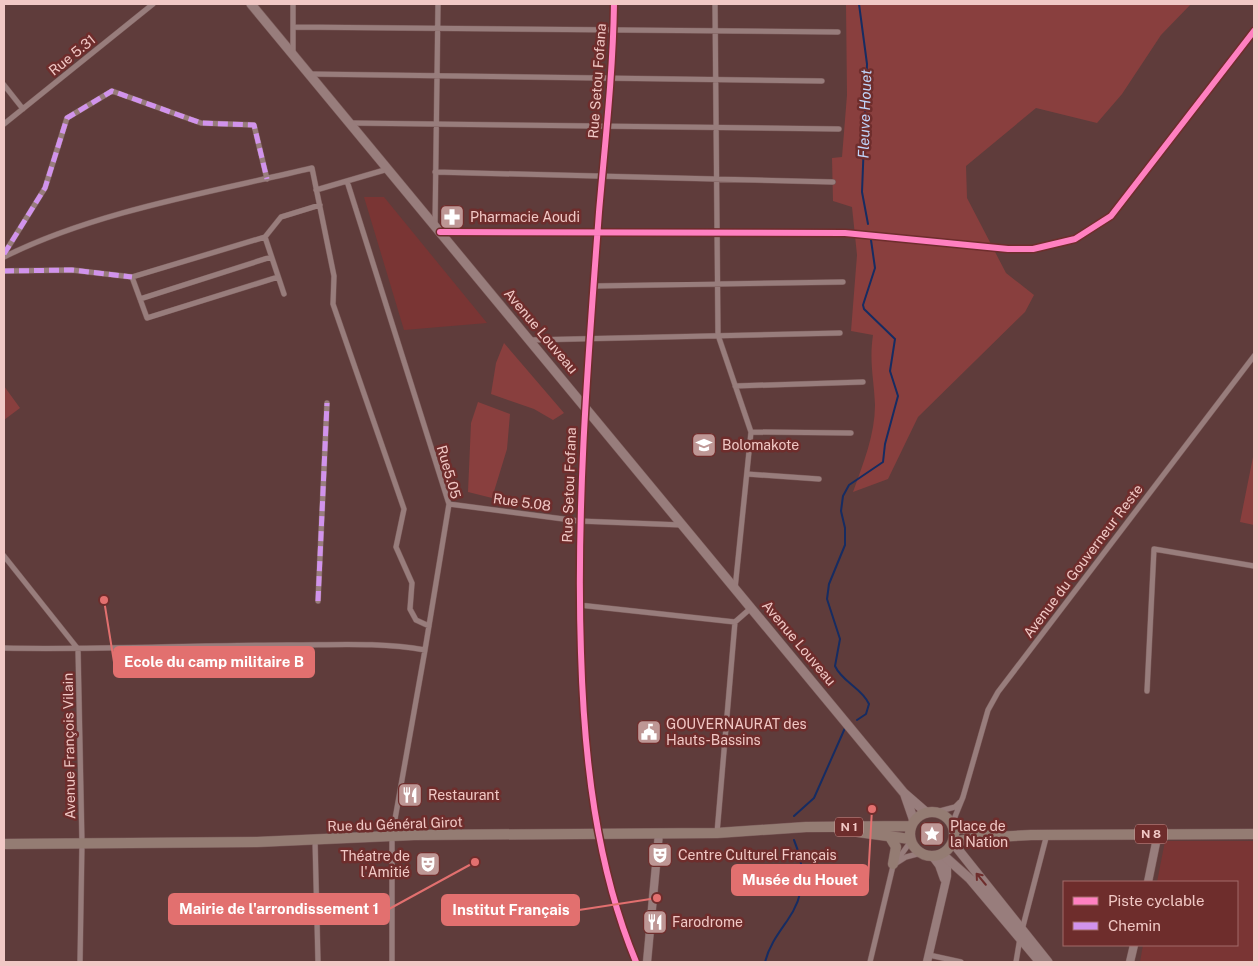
<svg xmlns="http://www.w3.org/2000/svg" width="1258" height="966" font-family="'Public Sans',sans-serif">
	<style>
		.built { fill: #7a3534 }
		.green { fill: #893f3e }
		.lines { fill: none; stroke-linecap: round; stroke-linejoin: round }
		.stream { stroke: #162c62; stroke-width: 2 }
		.minor-casing { stroke: #7a5a59; stroke-width: 6 }
		.tertiary-casing { stroke: #7a5a59; stroke-width: 9 }
		.secondary-casing { stroke: #7a5a59; stroke-width: 10 }
		.trunk-casing { stroke: #7a5a59; stroke-width: 11 }
		.minor { stroke: #987d7c; stroke-width: 5 }
		.tertiary { stroke: #987d7c; stroke-width: 8 }
		.secondary { stroke: #987d7c; stroke-width: 9 }
		.trunk { stroke: #947c73; stroke-width: 10 }
		.quiet { stroke: #d193ec; stroke-width: 5; stroke-dasharray: 10 5; stroke-linecap: butt }
		.cycleway-casing { stroke: #6e2d2c; stroke-width: 9 }
		.cycleway { stroke: #ff80c0; stroke-width: 6 }
		.oneway { stroke: #6e2d2c }
		.labels { text-anchor: middle; stroke-width: 5; stroke-linejoin: round; paint-order: stroke }
		.shield { fill: #6e2d2c; stroke: #ca9a97; stroke-width: 1 }
		.shield-label { font-size: 12px; font-weight: bold; fill: #f1c8c5 }
		.street-label { font-size: 14px; fill: #f1c8c5; stroke: #6e2d2c }
		.poi-label { font-size: 14px; fill: #f1c8c5; stroke: #6e2d2c; text-anchor: start }
		.water-label { font-size: 15px; font-style: italic; fill: #c1d5fa; stroke: #6e2d2c }
		.leader { fill: none; stroke: #e2706f; stroke-width: 2 }
		.callout-dot { fill: #e2706f; stroke: #6e2d2c; stroke-width: 2 }
		.callout { fill: #e2706f; stroke: #e2706f; stroke-width: 2 }
		.callout-label { font-size: 15px; text-anchor: middle; font-weight: bold; fill: #fff }
	</style>
	<rect width="100%" height="100%" fill="#5f3c3b"/>
	<path class="built" d="M364 197H384L487 323 404 330Z
		M1165 841H1254V962H1140L1143 945H1237V882H1157Z"/>
	<path class="green" d="M846 4H1191L1161 35 1122 94 1097 123 1036 108 966 166 967 198 1006 273 1034 295 1025 312 918 417 888 479 853 492C863 464 875 435 875 405 874 379 869 362 873 335L851 331 857 255 852 207 833 201 832 158 842 157 847 95Z
		M504 343 564 413 553 420 534 409 491 394 496 363Z
		M4 386 20 408 4 420Z
		M478 402 510 414 507 449 492 498 468 492 471 423Z
		M1254 452V525L1240 522Z"/>
	<g class="lines">
		<path class="stream" d="M859 4 867 64 862 192 868 224
			M857 720 866 714 869 704C862 688 842 682 835 666L840 639 827 599 829 584 845 545V528L841 511 843 496 849 485 883 462 885 444 898 396 890 371 895 339 864 309 863 305 875 268 871 240
			M794 816 814 798 845 728
			M765 962C769 946 778 934 787 921 806 894 806 869 794 840"/>
		<defs>
			<path id="minor" d="M293 4V54
				M614 4C613 73 605 143 599 212 588 359 576 506 581 653 584 757 596 866 636 962
				M715 4 718 335 751 432 735 589
				M293 27 838 32
				M309 74 822 81
				M4 85 23 109
				M351 123 839 129
				M4 124 153 4
				M435 172 833 182
				M347 181 449 504 425 650 392 836V962
				M316 190 388 169
				M435 225 438 4
				M441 232 845 233 1008 249H1033L1075 239 1111 216 1254 31
				M265 237 284 294
				M4 254 45 188 67 118 112 91 201 123 254 125 267 179
				M4 257C96 211 212 192 312 168L334 276 333 304 404 509 396 547 412 583 410 609 416 620 429 626
				M4 271 72 270 132 277 265 237 281 217 320 205
				M132 277 147 318 278 277
				M594 286 843 282
				M140 299 271 257
				M530 340 840 333
				M735 386 863 382
				M751 432 851 433
				M747 474 819 479
				M449 504 579 521 682 525
				M4 556 78 649 82 843 80 962
				M318 601 327 403
				M579 605 735 622
				M4 648C99 650 194 645 289 645 335 645 380 642 425 650
				M1147 691 1154 549 1254 566
				M936 812 955 807 960 802
				M952 824 963 797 988 710 998 692 1254 356
				M717 833 735 622 751 608
				M315 840 318 962
				M895 864 906 857 921 853
				M1022 930 1047 834
				M929 955 961 962
				M870 962 893 866 911 841
				M1016 962 1020 938"/>
			<path id="tertiary" d="M933 857 939 865 944 879
				M1148 882 1158 833
				M647 962 659 833
				M927 962 947 876V868L940 855
				M1130 962 1134 945"/>
			<path id="secondary" d="M251 4 904 793 927 813
				M905 795 914 821
				M953 843 1048 962
				M942 854 970 879 1040 962"/>
			<path id="trunk" d="M910 834a22 22 0 1 1 44 0a22 22 0 1 1-44 0Z
				M954 828 996 831
				M858 832 910 839
				M890 837 896 847 893 864
				M953 842 977 838 1031 835 1254 834
				M4 844 257 842 414 835 717 833 806 827 911 826"/>
		</defs>
		<use href="#minor" class="minor-casing"/>
		<use href="#tertiary" class="tertiary-casing"/>
		<use href="#secondary" class="secondary-casing"/>
		<use href="#trunk" class="trunk-casing"/>
		<use href="#minor" class="minor"/>
		<use href="#tertiary" class="tertiary"/>
		<use href="#secondary" class="secondary"/>
		<use href="#trunk" class="trunk"/>
		<path class="quiet" d="M4 254 45 188 67 118 112 91 201 123 254 125 267 179
			M4 271 72 270 132 277
			M318 601 327 403"/>
		<defs>
			<path id="cycleway" d="M614 4C613 73 605 143 599 212 588 359 576 506 581 653 584 757 596 866 636 962
				M440 232 845 233 1008 249H1033L1075 239 1111 216 1254 31"/>
		</defs>
		<use href="#cycleway" class="cycleway-casing"/>
		<use href="#cycleway" class="cycleway"/>
	</g>
	<defs><path id="oneway-shaft" d="M-6 0H5M1.5-3L5.5 0L1.5 3" fill="none" stroke-width="1.6" stroke-linecap="round" stroke-linejoin="round" transform="scale(1.25)"/></defs>
	<use class="oneway" href="#oneway-shaft" transform="translate(981 879) rotate(-130)"/>
	<defs>
		<symbol id="pharmacy-square" viewBox="-11 -11 22 22"><rect x="-9" y="-9" width="18" height="18" rx="4" fill="#be9795" stroke="#6e2d2c"/><path d="M-2-6h4v4h4v4h-4v4h-4v-4h-4v-4h4Z" fill="#fff"/></symbol>
		<symbol id="school-square" viewBox="-11 -11 22 22"><rect x="-9" y="-9" width="18" height="18" rx="4" fill="#be9795" stroke="#6e2d2c"/><path d="M0-5L7-2L0 1L-7-2ZM-4 1L0 2.5L4 1V4Q0 6-4 4Z" fill="#fff"/></symbol>
		<symbol id="civic-square" viewBox="-11 -11 22 22"><rect x="-9" y="-9" width="18" height="18" rx="4" fill="#be9795" stroke="#6e2d2c"/><path d="M-.6-6.5H3V-4.5H.6V-3L4-1V1h2V6H-6V1h2V-1L-.6-3ZM-1.2 2.5V6h2.4V2.5Z" fill="#fff"/></symbol>
		<symbol id="restaurant-square" viewBox="-11 -11 22 22"><rect x="-9" y="-9" width="18" height="18" rx="4" fill="#be9795" stroke="#6e2d2c"/><path d="M-5-6h1v4h1v-4h1v4h1v-4h1v5L-1.5 .5V6h-2V.5L-5-1ZM5-6V6H3V1.5H1.5Q1.5-4 5-6Z" fill="#fff"/></symbol>
		<symbol id="sight-square" viewBox="-11 -11 22 22"><rect x="-9" y="-9" width="18" height="18" rx="4" fill="#be9795" stroke="#6e2d2c"/><path d="M0-6L1.8-2.2L6-1.7L2.9 1.2L3.7 5.4L0 3.3L-3.7 5.4L-2.9 1.2L-6-1.7L-1.8-2.2Z" fill="#fff"/></symbol>
		<symbol id="theatre-square" viewBox="-11 -11 22 22"><rect x="-9" y="-9" width="18" height="18" rx="4" fill="#be9795" stroke="#6e2d2c"/><path d="M-5-5.5Q0-4 5-5.5V0Q5 5 0 6Q-5 5-5 0ZM-3.3-2.5H-1v1.5H-3.3ZM1-2.5H3.3v1.5H1ZM-2.8 1Q0 5.5 2.8 1Z" fill="#fff"/></symbol>
	</defs>
	<g fill-rule="evenodd">
		<use href="#pharmacy-square" x="438" y="203" width="28" height="28"/>
		<use href="#school-square" x="690" y="431" width="28" height="28"/>
		<use href="#civic-square" x="635" y="718" width="28" height="28"/>
		<use href="#restaurant-square" x="396" y="781" width="28" height="28"/>
		<use href="#sight-square" x="918" y="820" width="28" height="28"/>
		<use href="#theatre-square" x="646" y="841" width="28" height="28"/>
		<use href="#theatre-square" x="414" y="850" width="28" height="28"/>
		<use href="#restaurant-square" x="641" y="908" width="28" height="28"/>
	</g>
	<g class="labels">
		<g class="shield">
			<rect x="835" y="817.5" width="28" height="19" rx="4"/>
			<rect x="1135" y="824.5" width="32" height="19" rx="4"/>
		</g>
		<g class="shield-label">
			<text x="849" y="831">N 1</text>
			<text x="1151" y="838">N 8</text>
		</g>
		<g class="street-label">
			<text transform="translate(72 55) rotate(-39)" y="5">Rue 5.31</text>
			<text transform="translate(597 81) rotate(-86)" y="5">Rue Setou Fofana</text>
			<text transform="translate(541 331) rotate(50)" y="5">Avenue Louveau</text>
			<text transform="translate(449 472) rotate(74)" y="5">Rue5.05</text>
			<text transform="translate(569 485) rotate(-88)" y="5">Rue Setou Fofana</text>
			<text transform="translate(522 502) rotate(8)" y="5">Rue 5.08</text>
			<text transform="translate(1083 561) rotate(-53)" y="5">Avenue du Gouverneur Reste</text>
			<text transform="translate(799 643) rotate(50)" y="5">Avenue Louveau</text>
			<text transform="translate(69 746) rotate(-91)" y="5">Avenue François Vilain</text>
			<text transform="translate(395 824) rotate(-2)" y="5">Rue du Général Girot</text>
		</g>
		<g class="poi-label">
			<text x="470" y="222">Pharmacie Aoudi</text>
			<text x="722" y="450">Bolomakote</text>
			<text x="666" y="729">GOUVERNAURAT des<tspan x="666" dy="16">Hauts-Bassins</tspan></text>
			<text x="428" y="800">Restaurant</text>
			<text x="950" y="831">Place de<tspan x="950" dy="16">la Nation</tspan></text>
			<text x="678" y="860">Centre Culturel Français</text>
			<text x="410" y="861" text-anchor="end">Théatre de<tspan x="410" dy="16">l'Amitié</tspan></text>
			<text x="672" y="927">Farodrome</text>
		</g>
		<g class="water-label">
			<text transform="translate(865 114) rotate(-88)" y="5">Fleuve Houet</text>
		</g>
	</g>
	<path class="leader" d="M104 600L114 662M872 809L868 880M475 862L389 909M657 898L579 910"/>
	<g class="callout-dot">
		<circle cx="104" cy="600" r="5"/>
		<circle cx="872" cy="809" r="5"/>
		<circle cx="475" cy="862" r="5"/>
		<circle cx="657" cy="898" r="5"/>
	</g>
	<g class="callout">
		<rect x="114" y="647" width="200" height="30" rx="5"/>
		<rect x="732" y="865" width="136" height="30" rx="5"/>
		<rect x="169" y="894" width="220" height="30" rx="5"/>
		<rect x="442" y="895" width="137" height="30" rx="5"/>
	</g>
	<g class="callout-label">
		<text x="214" y="667">Ecole du camp militaire B</text>
		<text x="800" y="885">Musée du Houet</text>
		<text x="279" y="914">Mairie de l'arrondissement 1</text>
		<text x="511" y="915">Institut Français</text>
	</g>
	<rect width="1258" height="966" fill="none" stroke="#f1c8c5" stroke-width="10"/>
	<rect x="1063" y="881" width="175" height="65" fill="#6e2d2c" stroke="#a26b69"/>
	<rect x="1073" y="897" width="25" height="8" fill="#ff80c0" stroke="#a26b69"/>
	<text x="1108" y="906" font-size="15" fill="#f1c8c5">Piste cyclable</text>
	<rect x="1073" y="922" width="25" height="8" fill="#d193ec" stroke="#a26b69"/>
	<text x="1108" y="931" font-size="15" fill="#f1c8c5">Chemin</text>
</svg>
